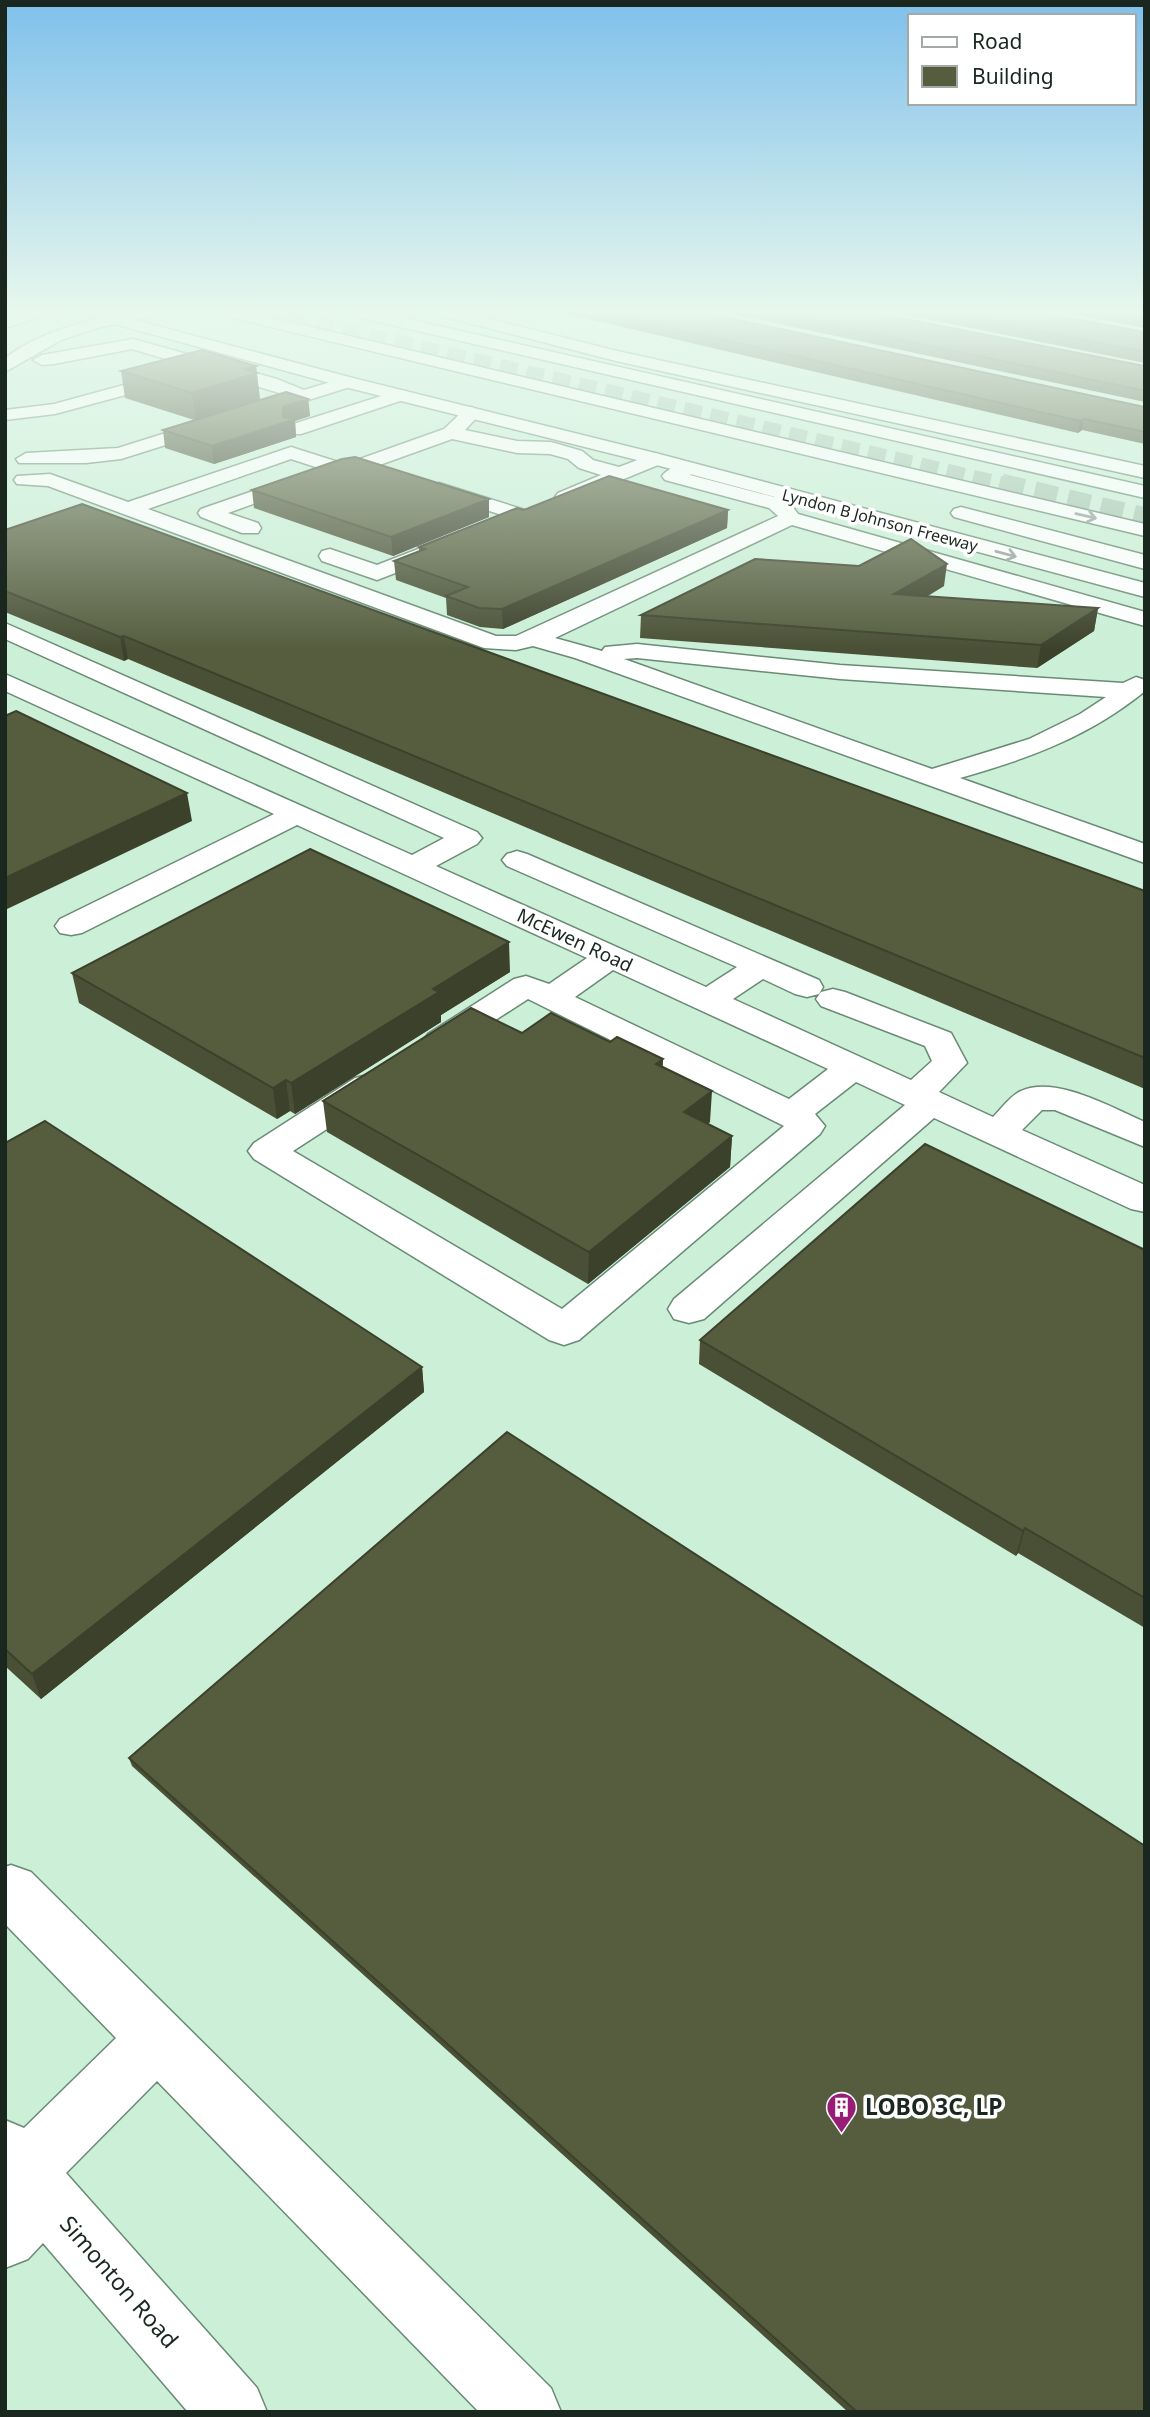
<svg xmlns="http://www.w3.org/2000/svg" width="1150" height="2417" font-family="'Noto Sans',sans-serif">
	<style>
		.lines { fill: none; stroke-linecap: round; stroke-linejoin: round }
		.highway-tunnel-far1 { stroke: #a8c7b2; stroke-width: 18; stroke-dasharray: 18 9; stroke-linecap: butt }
		.highway-tunnel { stroke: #a8c7b2; stroke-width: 23; stroke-dasharray: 23 11; stroke-linecap: butt }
		.minor-casing { stroke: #698a74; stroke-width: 3 }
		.major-casing { stroke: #698a74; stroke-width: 3 }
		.highway-casing { stroke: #698a74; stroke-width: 3 }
		.minor { fill: #fff; fill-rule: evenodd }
		.major { fill: #fff; fill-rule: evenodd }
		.highway { fill: #fff; fill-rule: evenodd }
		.wall { fill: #495035 }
		.shaded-wall { fill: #3c412b }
		.building { fill: #555d3e; stroke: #3c412b; stroke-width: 2 }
		.oneway { stroke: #989e9a }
		.labels { text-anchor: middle; stroke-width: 7; stroke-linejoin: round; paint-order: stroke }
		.far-street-label { font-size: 16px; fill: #1a271f; stroke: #fff }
		.street-label { font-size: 19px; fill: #1a271f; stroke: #fff }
		.near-poi-label { font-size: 23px; font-weight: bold; fill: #1a271f; stroke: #fff; text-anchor: start }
		.near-street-label { font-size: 23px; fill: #1a271f; stroke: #fff }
	</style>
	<rect width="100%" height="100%" fill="#cbefd7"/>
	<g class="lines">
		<path class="highway-tunnel-far1" d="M263 312 1008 487"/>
		<path class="highway-tunnel" d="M1001 485 1145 519"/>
		<defs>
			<path id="minor" d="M26 312H50L48 315 5 328V318Z
				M128 312H159L157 315 97 328 61 340 5 372V358C41 331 85 321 128 312Z
				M133 339 277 379 304 390 347 377 356 382 353 386 121 459 86 463H19L16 459 26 453 118 448 286 395 132 349 54 364 42 365 33 360 42 355Z
				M175 371 184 376 181 380 55 414 5 420V410L54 404Z
				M400 390 406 391 409 395 406 399 301 434H287L285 430 287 426Z
				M472 407 481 413 465 430 517 441 551 442 582 451 593 460 619 467 656 453 666 459 663 463 565 503 558 501 555 497 558 493 601 475 579 468 568 459 550 454 517 453 452 439 360 472 337 474 291 459 148 509 496 636H516L778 516 769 508 665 480 662 476C669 467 685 461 696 464L699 468 690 475 774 497 791 490 798 492 801 496 791 504 798 514 1145 612V626L792 525 555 638 602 651 605 647 637 644 840 665 1123 683 1136 677 1145 680V691C1090 736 1028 759 960 778L1145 844V863L575 658 533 646 516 650 484 648 48 486 17 484 14 480 17 476 50 474 128 502 291 447 338 462 357 460 444 429 465 409ZM637 658 840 679 1106 697 1080 714 1029 739 932 769 624 659Z
				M302 474 309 476 312 480 309 484 228 513 258 523 261 528 258 533H242L201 517 198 513 201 509Z
				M439 483 528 511 531 515 528 519 521 521 432 493 429 489 432 485Z
				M444 539 452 541 455 546 452 551 377 580 322 561 319 556 322 551 330 549 377 565Z
				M5 623 477 832 482 838 477 844 436 866 706 987 737 967 507 866 502 860 507 854 517 851 527 854 819 980 823 987 819 994 807 997 795 994 763 979 733 999 911 1080 932 1061 925 1046 821 1006 816 999 821 992 833 989 845 992 951 1033 967 1063 939 1092 993 1117C1001 1109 1011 1095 1021 1091 1056 1075 1112 1108 1145 1122V1147L1055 1110H1042L1022 1130 1145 1185V1212L1131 1209 934 1118 704 1319 689 1323 674 1319 668 1309 674 1299 905 1105 856 1082 815 1114 825 1126 820 1134 579 1340 564 1345 549 1340 254 1159 248 1151 254 1143 355 1078 368 1075 381 1078 386 1086 381 1094 293 1151 562 1309 784 1126 528 999 452 1048 440 1051 428 1048 423 1041 428 1034 514 979 526 976 549 984 587 958 297 825 82 933 71 935 60 933 55 926 60 919 274 814 5 691V674L412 855 444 838 5 639ZM613 970 828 1069 789 1099 575 997Z
				M11 1865 31 1872 551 2388 561 2412H479L157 2081 66 2173 257 2388 267 2412H188L43 2243 28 2259 5 2268V2120L24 2128 116 2038 5 1924V1867Z"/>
			<path id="major" d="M80 312H105L353 378 663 455 1145 583V597L649 463 341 386 82 315Z
				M436 312H462L617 351 1145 466V478L616 361 438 315Z"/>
			<path id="highway" d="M221 312H248L1145 524V536L229 317Z
				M349 312H377L1145 486V498L357 317Z
				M961 507 1145 555V569L954 517 951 513 954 509Z"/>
		</defs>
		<use href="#minor" class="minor-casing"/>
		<use href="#major" class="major-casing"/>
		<use href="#highway" class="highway-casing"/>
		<use href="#minor" class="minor"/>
		<use href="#major" class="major"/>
		<use href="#highway" class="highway"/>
	</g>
	<path class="wall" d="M558 312H701L1145 407V444L1082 430 1078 433Z
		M723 312H870L1145 366V402Z
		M892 312H1037L1145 332V363Z
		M1060 312H1145V328Z
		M256 366 260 400 308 399 310 416 295 421 296 437 214 464 165 448 163 430 194 420 125 398 121 371Z
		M252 490 489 517 393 556 254 508Z
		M524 510H728L727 528 503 629 480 627 447 615 446 598 396 580 394 561 419 551V547Z
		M5 530 1145 891V1089L128 659 124 661 5 612Z
		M944 586 928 596 1098 608 1094 631 1037 668 640 638 641 615Z
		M510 972 441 1015V1022L295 1114 290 1111 277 1119 79 1003 72 973Z
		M610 1042 663 1059 662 1067 710 1122 707 1124 732 1136 730 1167 588 1284 327 1132 323 1101Z
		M5 1143 422 1367 424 1392 41 1699 5 1666Z
		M1145 1250V1628L1018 1553 1016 1556 699 1364 700 1340Z
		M129 1758 1145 2412H848L132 1766Z"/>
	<path class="shaded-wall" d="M256 366 260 400 196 421 192 393 244 369Z
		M308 399 310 416 295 421 296 437 214 464 212 446 283 407Z
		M1084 419 1082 430 1078 433 1080 421Z
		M489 499V517L393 556 391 537Z
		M728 510 727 528 503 629 502 609Z
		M947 564 944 586 891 616 894 594Z
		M1098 608 1094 631 1037 668 1041 645Z
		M124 636 128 659 124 661 120 637Z
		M187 793 192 821 5 910V878Z
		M509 942 510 972 441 1015V1022L295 1114 291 1083 433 989Z
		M663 1059 662 1089 656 1064Z
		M286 1080 290 1111 277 1119 273 1088Z
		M712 1091 710 1122 683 1143 684 1112Z
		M732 1136 730 1167 588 1284 589 1252Z
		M422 1367 424 1392 41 1699 32 1674Z
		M1025 1528 1018 1553 1016 1556 1023 1531Z"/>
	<path class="building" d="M601 312H701L1145 407V432L1084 419 1080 421Z
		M770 312H870L1145 366V391Z
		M943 312H1037L1145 332V352Z
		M1114 312H1145V318Z
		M202 350 256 366 244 369 257 373 192 393 121 371Z
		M286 392 308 399 283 407V417L295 419 212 446 163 430Z
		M355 457 489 499 391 537 252 490 342 459Z
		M609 476 728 510 502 609 479 608 446 596 468 587 394 561 425 549 419 547 517 508 524 510Z
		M82 504 1145 891V1058L124 636 120 637 5 591V530Z
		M911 539 947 564 894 594 1098 608 1041 645 641 615 755 559 859 566Z
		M16 711 187 793 5 878V716Z
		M310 849 509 942 433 989 439 992 291 1083 286 1080 273 1088 72 973Z
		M471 1008 522 1033 551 1013 610 1042 617 1037 663 1059 656 1064 712 1091 684 1112 732 1136 589 1252 323 1101Z
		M45 1121 422 1367 32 1674 5 1649V1143Z
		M925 1144 1145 1250V1598L1025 1528 1023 1531 700 1340Z
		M507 1432 1145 1846V2412H857L129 1758Z"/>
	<defs><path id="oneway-shaft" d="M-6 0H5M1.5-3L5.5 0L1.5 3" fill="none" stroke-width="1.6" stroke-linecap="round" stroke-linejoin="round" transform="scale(1.75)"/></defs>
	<g class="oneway">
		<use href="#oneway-shaft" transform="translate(1086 516) rotate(13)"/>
		<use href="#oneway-shaft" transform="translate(1006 554) rotate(15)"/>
	</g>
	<linearGradient id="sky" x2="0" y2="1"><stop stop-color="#7fc0eb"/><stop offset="0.48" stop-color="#e8f8ed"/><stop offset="1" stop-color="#e8f8ed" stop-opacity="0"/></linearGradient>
	<rect width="1150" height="650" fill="url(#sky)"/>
	<defs>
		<symbol id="building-pin" viewBox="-11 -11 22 30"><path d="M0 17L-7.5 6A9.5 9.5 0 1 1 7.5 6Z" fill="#981d76" stroke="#fff"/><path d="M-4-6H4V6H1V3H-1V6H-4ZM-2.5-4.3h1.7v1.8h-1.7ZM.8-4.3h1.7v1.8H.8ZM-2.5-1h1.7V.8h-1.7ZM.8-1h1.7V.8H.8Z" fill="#fff"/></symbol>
	</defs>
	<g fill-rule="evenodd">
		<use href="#building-pin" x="824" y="2090" width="35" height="47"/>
	</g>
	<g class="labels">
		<g class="far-street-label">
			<text transform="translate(880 520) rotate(15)" y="6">Lyndon B Johnson Freeway</text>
		</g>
		<g class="street-label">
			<text transform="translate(575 940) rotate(25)" y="7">McEwen Road</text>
		</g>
		<g class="near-poi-label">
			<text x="865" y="2115">LOBO 3C, LP</text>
		</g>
		<g class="near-street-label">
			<text transform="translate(119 2282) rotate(49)" y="8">Simonton Road</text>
		</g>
	</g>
	<rect width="1150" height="2417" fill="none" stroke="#1a271f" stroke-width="14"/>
	<rect x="908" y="14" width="228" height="91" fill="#ffffff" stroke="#a3a9a5" stroke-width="2"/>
	<rect x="922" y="37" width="35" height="10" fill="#ffffff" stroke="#a3a9a5" stroke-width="2"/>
	<text x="972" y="49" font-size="21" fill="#1a271f">Road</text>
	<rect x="922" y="66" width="35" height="21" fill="#555d3e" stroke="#a3a9a5" stroke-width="2"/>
	<text x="972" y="84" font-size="21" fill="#1a271f">Building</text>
</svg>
